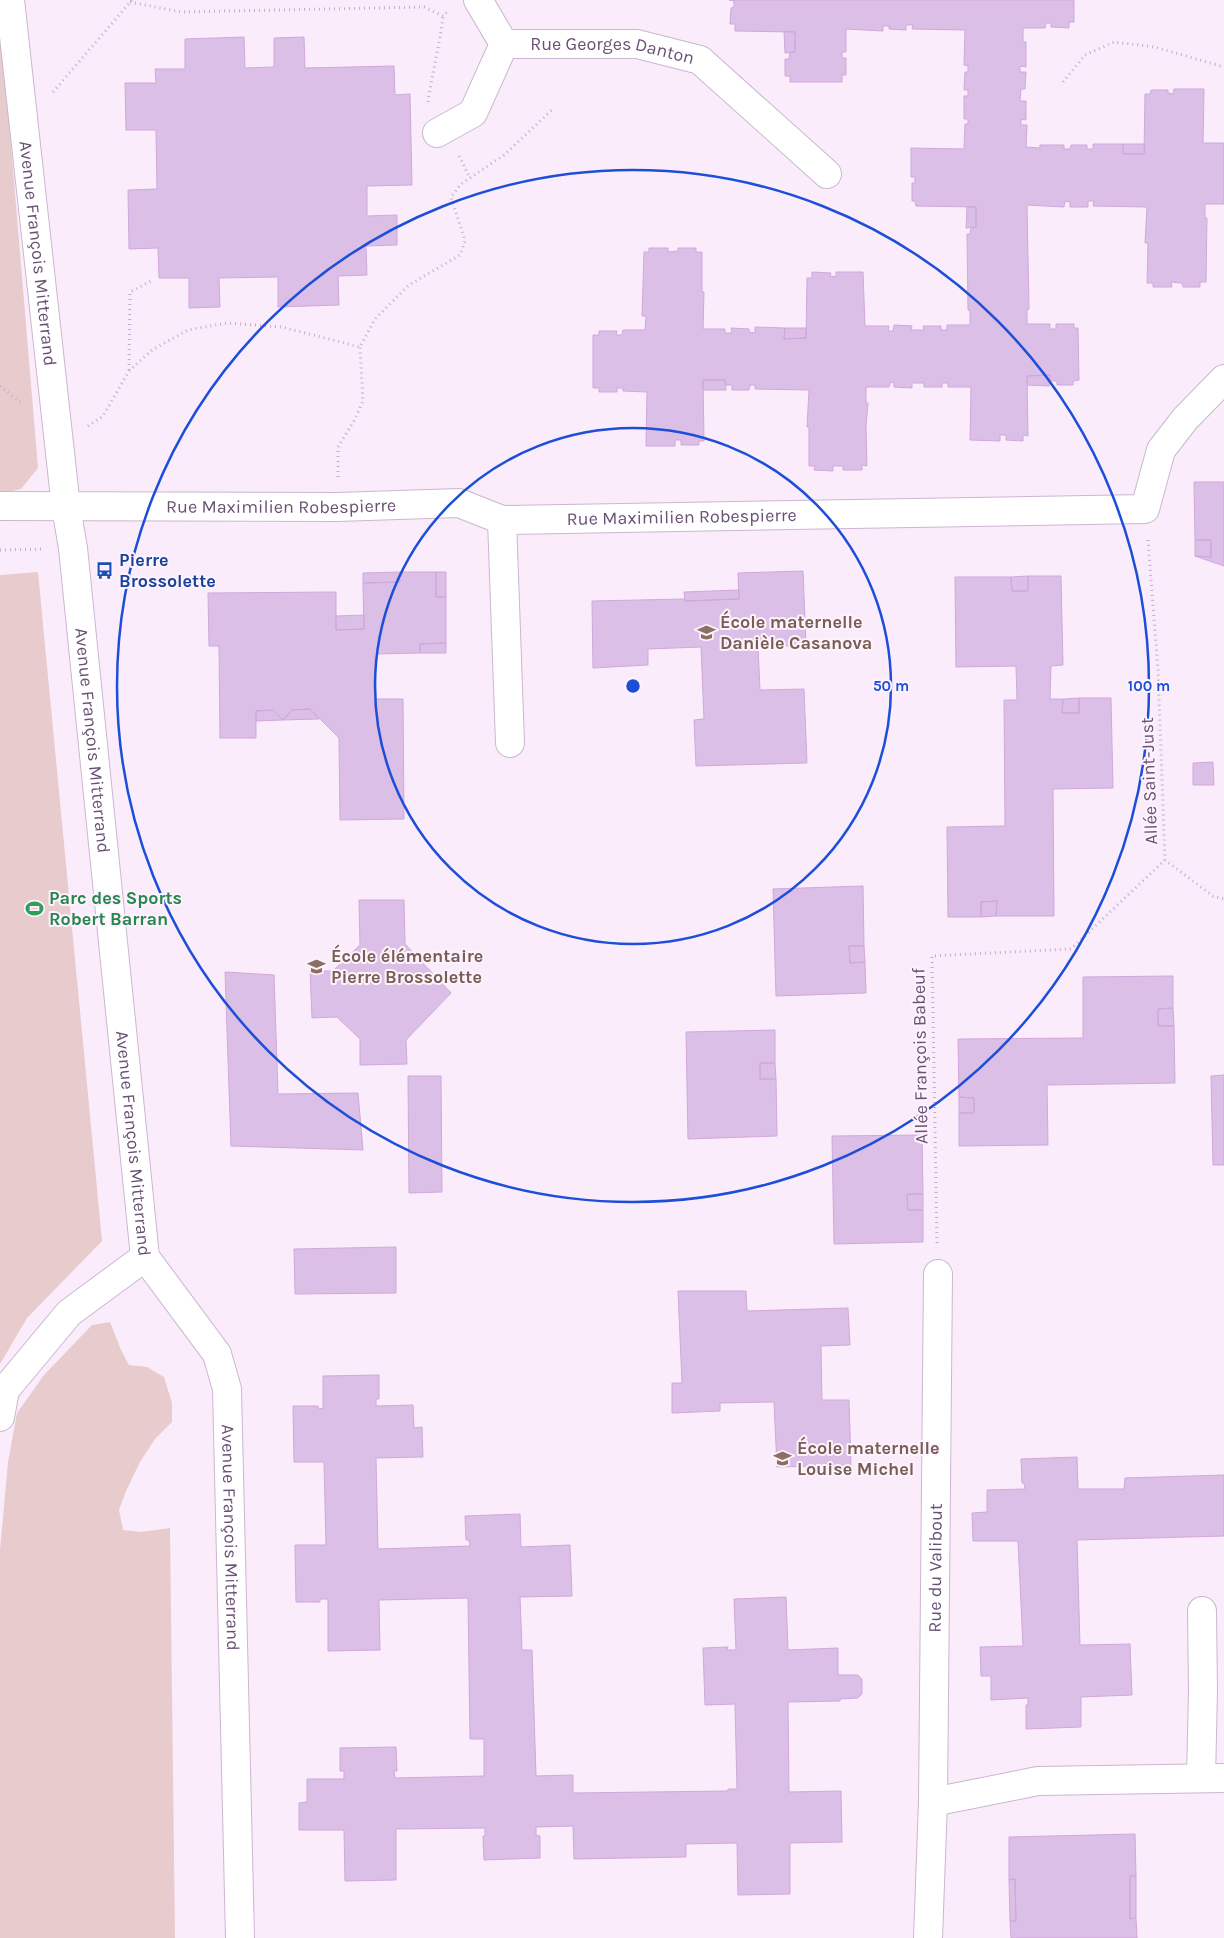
<svg xmlns="http://www.w3.org/2000/svg" width="1224" height="1938" font-family="Karla,sans-serif">
	<style>
		.green { fill: #e8cbcd }
		.building { fill: #dcbfe6; stroke: #cfa8de }
		.lines { fill: none; stroke-linecap: round; stroke-linejoin: round }
		.minor-casing { stroke: #cbb7d1; stroke-width: 30 }
		.path { stroke: #c7a9d3; stroke-width: 3; stroke-dasharray: 1 4; stroke-linecap: butt }
		.minor { stroke: #fff; stroke-width: 28 }
		.ring { fill: none; stroke: #1d4ed8; stroke-width: 2.5 }
		.labels { text-anchor: middle; stroke-width: 4; stroke-linejoin: round; paint-order: stroke }
		.street-label { font-size: 18px; fill: #695174; stroke: #fdf2fd }
		.transit-label { font-size: 18px; font-weight: bold; fill: #164399; stroke: #fdf2fd; text-anchor: start }
		.education-label { font-size: 18px; font-weight: bold; fill: #785e54; stroke: #fdf2fd; text-anchor: start }
		.leisure-label { font-size: 18px; font-weight: bold; fill: #27864d; stroke: #fdf2fd; text-anchor: start }
		.centre { fill: #1d4ed8; stroke: #fdf2fd; stroke-width: 2.5 }
		.ring-label { font-size: 15px; text-anchor: middle; font-weight: bold; fill: #1d4ed8; stroke: #fdf2fd; stroke-width: 4; stroke-linejoin: round; paint-order: stroke }
	</style>
	<rect width="100%" height="100%" fill="#faecfb"/>
	<path class="green" d="M0 14 38 468 21 489 0 494Z
		M38 572 102 1241 27 1318 0 1364V575Z
		M110 1322 121 1350 129 1365 147 1367 164 1377 172 1403V1422L155 1439 140 1462 126 1491 119 1510 123 1530 141 1532 170 1528 175 1938H0V1550L8 1462 17 1413 44 1375 92 1325Z"/>
	<path class="building" d="M729 0H1074V22H1069V28L1051 27V23H1046L1045 28H1023V42H1026V67L1020 66V72H1026L1025 89H1021L1020 101H1026V120L1021 119V125H1027L1026 147 1040 148V145H1064V149H1070L1071 145H1087V149H1093V144H1123V154H1144L1145 94H1150L1151 90H1168V93L1173 94 1174 89H1204L1203 143H1224V204H1205V218H1207L1206 282H1200V287H1183L1182 283 1171 282 1172 287H1153V283H1147L1148 243H1145L1147 207 1093 206 1094 201H1088V207H1070V202L1065 201 1064 207 1027 205 1029 309 1027 310V324H1050V329H1056V324H1074V328H1078L1079 380 1073 381V385H1057V381H1050V375L1027 376 1028 436 1023 435V441L1006 440V435H1000V441L970 440 971 387H948V383H942V387H924V383H912V388L894 387V382L890 383 889 387H866V403H868L866 426 867 466 862 465V470H843V466H833V471L814 470 815 466H809V427H807L809 390 755 389V385H750L749 390H732V385H726L725 380H703L704 441H699V445H681V440H675V446H646L647 392 623 391V388H617V392H599V388H593V335H599V331H617L616 335H622L623 330H645L646 316H642L644 252H649V248H668V252L678 251V248H696V252H702V292H704L703 329H725V333H732L731 328 749 329V332L755 333V327L785 328 784 339 806 338 807 278H812V272L831 273 830 276 836 277V272H863L865 326H889L888 331H893L894 325 912 326 911 330H924L923 326H941V330H947V325H970V311L968 310 967 234H970L971 228 976 227V207L916 206 915 201H912V183H915V177H911V148L964 149 965 124H968V119H964V96H968V90H964L965 72H968V66L964 65 965 30 912 29 913 25H906V30L889 29V26H883V31L846 29V52H842V58H846V75H842V82H790V76H785V59H789L790 52H795V32L735 31V24H730L731 8 734 7V1Z
		M784 31 795 32V52L785 53Z
		M244 37 245 68 274 67V38L304 37 305 68 394 66 395 95 410 94 412 185 367 186V216L397 215V245L366 246 367 275 338 276 339 305 278 307V277L219 278 220 307 189 308V278H159L158 248 129 249 128 190 157 189 156 130H126L125 83H156L155 69H185V39Z
		M1123 144H1145L1144 154H1123Z
		M967 207H976V227L966 228Z
		M785 328H806V338L784 339Z
		M1050 375 1049 386 1027 385V376Z
		M703 380H725L726 390H703Z
		M1194 482H1224V566L1195 556 1211 557V540H1195Z
		M1195 540H1211V557L1195 556Z
		M803 571 806 645 758 647 760 690 804 689 807 763 696 766 694 720 704 719 701 647 648 649V665L593 668 592 601 685 599V601L739 599 738 573Z
		M399 572H436V597H446V643L420 644V653L375 654 376 699H403L404 819 340 820 339 738 310 709 292 710 283 720 273 710 256 711V738H220L219 646H209L208 593 336 592V630L364 629 363 583 400 582Z
		M399 572 400 582 363 583V573Z
		M436 572H446V597H436Z
		M1028 576H1061L1063 665 1051 666 1050 699H1063L1062 713H1079V698H1111L1113 788 1053 789 1054 916H996L997 901 981 902V917H948L947 827 1005 826 1004 700H1017L1016 666 956 667 955 577H1011L1012 591H1028Z
		M1028 576V591H1012L1011 577Z
		M739 590V599L685 601 684 592Z
		M364 615V629L336 630V616Z
		M446 643V653H420V644Z
		M1079 698V713H1062L1063 699Z
		M310 709 319 719 283 720 292 710Z
		M273 710 283 720 256 721V711Z
		M1213 762 1214 785H1193V763Z
		M863 886 864 946H849L850 963 865 962 866 993 776 996 773 889Z
		M359 900H404L405 944 451 993 406 1040 407 1064 360 1065V1039L337 1017 312 1018 310 971H333L360 945Z
		M997 901 996 916 981 917V902Z
		M849 946H864L865 962 850 963Z
		M225 972 274 975 278 1094 358 1093 363 1150 231 1146Z
		M1173 976V1008L1158 1009V1026H1174L1175 1083 1047 1085 1048 1145 959 1146V1113H974V1098L959 1097 958 1039 1083 1038V977Z
		M1173 1008 1174 1026H1158V1009Z
		M775 1030V1063H760V1079H776L777 1136 688 1139 686 1032Z
		M760 1063H775L776 1079H760Z
		M1224 1075V1165H1213L1211 1076Z
		M408 1076H441L442 1192 409 1193Z
		M959 1097 974 1098V1113H959Z
		M922 1135 923 1194H907L908 1210H923V1242L834 1244 832 1136Z
		M907 1194H923V1210H908Z
		M396 1247V1293L295 1294 294 1249Z
		M678 1291H746L747 1311 848 1308 850 1345 821 1346 822 1400H849L851 1465 777 1467 774 1402 720 1403V1411L672 1413V1383H682Z
		M379 1375V1399H376V1406L413 1405 414 1428 422 1427 423 1457 376 1458 378 1549 470 1546 469 1540H466L465 1516 520 1514 521 1547 570 1545 572 1596 520 1597 522 1650H532L536 1776 573 1775V1793L728 1791V1789H737L735 1704 705 1705 703 1648 728 1647 727 1650H736L734 1599 786 1597 788 1650 838 1648V1675H858L862 1679V1694L858 1698 840 1699V1701L788 1702 789 1792 841 1791 842 1842 790 1843V1894L738 1895 737 1843 686 1844V1857L574 1859 573 1826 536 1827V1835L540 1836V1858L484 1860 483 1836H485V1828L396 1829V1880L345 1881 344 1830H299V1803L307 1802V1779H344V1771H340V1748L396 1747 397 1771H394L395 1778 484 1776V1739H470L468 1598 379 1600 380 1650 328 1651V1599H320V1602H296L295 1545H326L324 1462H294L293 1406H318V1408L323 1409V1376Z
		M1077 1457 1078 1489H1124L1125 1478 1224 1475V1536L1077 1540 1080 1645 1130 1644 1132 1695 1081 1697V1727L1026 1729V1705H1028V1698L991 1700V1676H981L980 1647 1023 1646 1018 1541H973L972 1513 987 1512V1490L1025 1489 1024 1483H1022L1021 1459Z
		M1135 1834 1136 1876H1130V1919L1136 1918 1137 1938H1011L1010 1921H1016L1015 1879 1009 1880V1837Z
		M1130 1876H1136V1918L1130 1919Z
		M1015 1879 1016 1921H1010L1009 1880Z"/>
	<g class="lines">
		<defs>
			<g id="minor">
				<path id="s1" d="M10 0 66 507 73 548 145 1257 217 1354 227 1389 240 1938"/>
				<path id="s2" d="M504 44H637L700 60 827 174"/>
				<path d="M437 133 473 113 504 44 478 0"/>
				<path id="s3" d="M0 506 337 507 459 503 502 520 1145 509 1161 450 1185 419 1224 379"/>
				<path d="M502 520 510 743"/>
				<path d="M0 1417 5 1390 69 1313 145 1257"/>
				<path d="M1201 1778 1203 1691 1202 1611"/>
				<path id="s4" d="M933 1802 938 1274"/>
				<path d="M928 1938 933 1802 1038 1781 1224 1778"/>
			</g>
		</defs>
		<use href="#minor" class="minor-casing"/>
		<path class="path" d="M130 2 181 12 424 7 443 16 449 10
			M1063 82 1085 55 1114 42 1155 47 1224 67
			M53 92 132 0
			M428 102C432 73 440 45 443 16
			M459 156 470 178
			M129 370 130 292 153 280
			M0 386 23 404
			M88 426 103 416 129 371 152 350 188 330 227 323 282 327 360 347 375 319 409 285 460 255 465 241 451 197 461 184 504 155 554 108
			M338 477V447L355 419 363 401 360 347
			M1148 540 1158 670 1165 860 1213 896 1224 899
			M0 550 42 549
			M937 1243 932 956 1071 949 1165 860"/>
		<use href="#minor" class="minor"/>
	</g>
	<g class="ring">
		<circle cx="633" cy="686" r="258"/>
		<circle cx="633" cy="686" r="516"/>
	</g>
	<defs>
		<symbol id="bus-bare" viewBox="-9 -9 18 18"><path d="M-5-6H5V4H4V6H2V4H-2V6H-4V4H-5ZM-3.5-4V0h7V-4ZM-3.5 1.2v1.5H-2V1.2ZM2 1.2v1.5H3.5V1.2Z" fill="#1a4fb4" stroke="#fdf2fd" stroke-width="2.5" paint-order="stroke"/></symbol>
		<symbol id="school-bare" viewBox="-9 -9 18 18"><path d="M0-5L7-2L0 1L-7-2ZM-4 1L0 2.5L4 1V4Q0 6-4 4Z" fill="#8d6e63" stroke="#fdf2fd" stroke-width="2.5" paint-order="stroke"/></symbol>
		<symbol id="stadium-bare" viewBox="-9 -9 18 18"><path d="M0-5a6.5 5 0 1 0 0 10a6.5 5 0 1 0 0-10ZM-3.5-1.8h7v3.6h-7Z" fill="#2e9e5b" stroke="#fdf2fd" stroke-width="2.5" paint-order="stroke"/></symbol>
	</defs>
	<g fill-rule="evenodd">
		<use href="#bus-bare" x="92" y="558" width="25" height="25"/>
		<use href="#school-bare" x="694" y="620" width="25" height="25"/>
		<use href="#stadium-bare" x="22" y="896" width="25" height="25"/>
		<use href="#school-bare" x="304" y="954" width="25" height="25"/>
		<use href="#school-bare" x="770" y="1446" width="25" height="25"/>
	</g>
	<g class="labels">
		<g class="street-label">
			<text dy="6" stroke="none"><textPath href="#s2" startOffset="109">Rue Georges Danton</textPath></text>
			<text dy="6" stroke="none"><textPath href="#s1" startOffset="255">Avenue François Mitterrand</textPath></text>
			<text dy="6" stroke="none"><textPath href="#s3" startOffset="281">Rue Maximilien Robespierre</textPath></text>
			<text dy="6" stroke="none"><textPath href="#s3" startOffset="685">Rue Maximilien Robespierre</textPath></text>
			<text dy="6" stroke="none"><textPath href="#s1" startOffset="745">Avenue François Mitterrand</textPath></text>
			<text transform="translate(1149 781) rotate(-92)" y="6">Allée Saint-Just</text>
			<text transform="translate(920 1056) rotate(-91)" y="6">Allée François Babeuf</text>
			<text dy="6" stroke="none"><textPath href="#s1" startOffset="1150">Avenue François Mitterrand</textPath></text>
			<text dy="6" stroke="none"><textPath href="#s1" startOffset="1570">Avenue François Mitterrand</textPath></text>
			<text dy="6" stroke="none"><textPath href="#s4" startOffset="234">Rue du Valibout</textPath></text>
		</g>
		<g class="transit-label">
			<text x="119" y="566">Pierre<tspan x="119" dy="21">Brossolette</tspan></text>
		</g>
		<g class="education-label">
			<text x="720" y="628">École maternelle<tspan x="720" dy="21">Danièle Casanova</tspan></text>
			<text x="331" y="962">École élémentaire<tspan x="331" dy="21">Pierre Brossolette</tspan></text>
			<text x="797" y="1454">École maternelle<tspan x="797" dy="21">Louise Michel</tspan></text>
		</g>
		<g class="leisure-label">
			<text x="49" y="904">Parc des Sports<tspan x="49" dy="21">Robert Barran</tspan></text>
		</g>
	</g>
	<circle cx="633" cy="686" r="8" class="centre"/>
	<g class="ring-label">
		<text x="891" y="691">50 m</text>
		<text x="1149" y="691">100 m</text>
	</g>
</svg>
